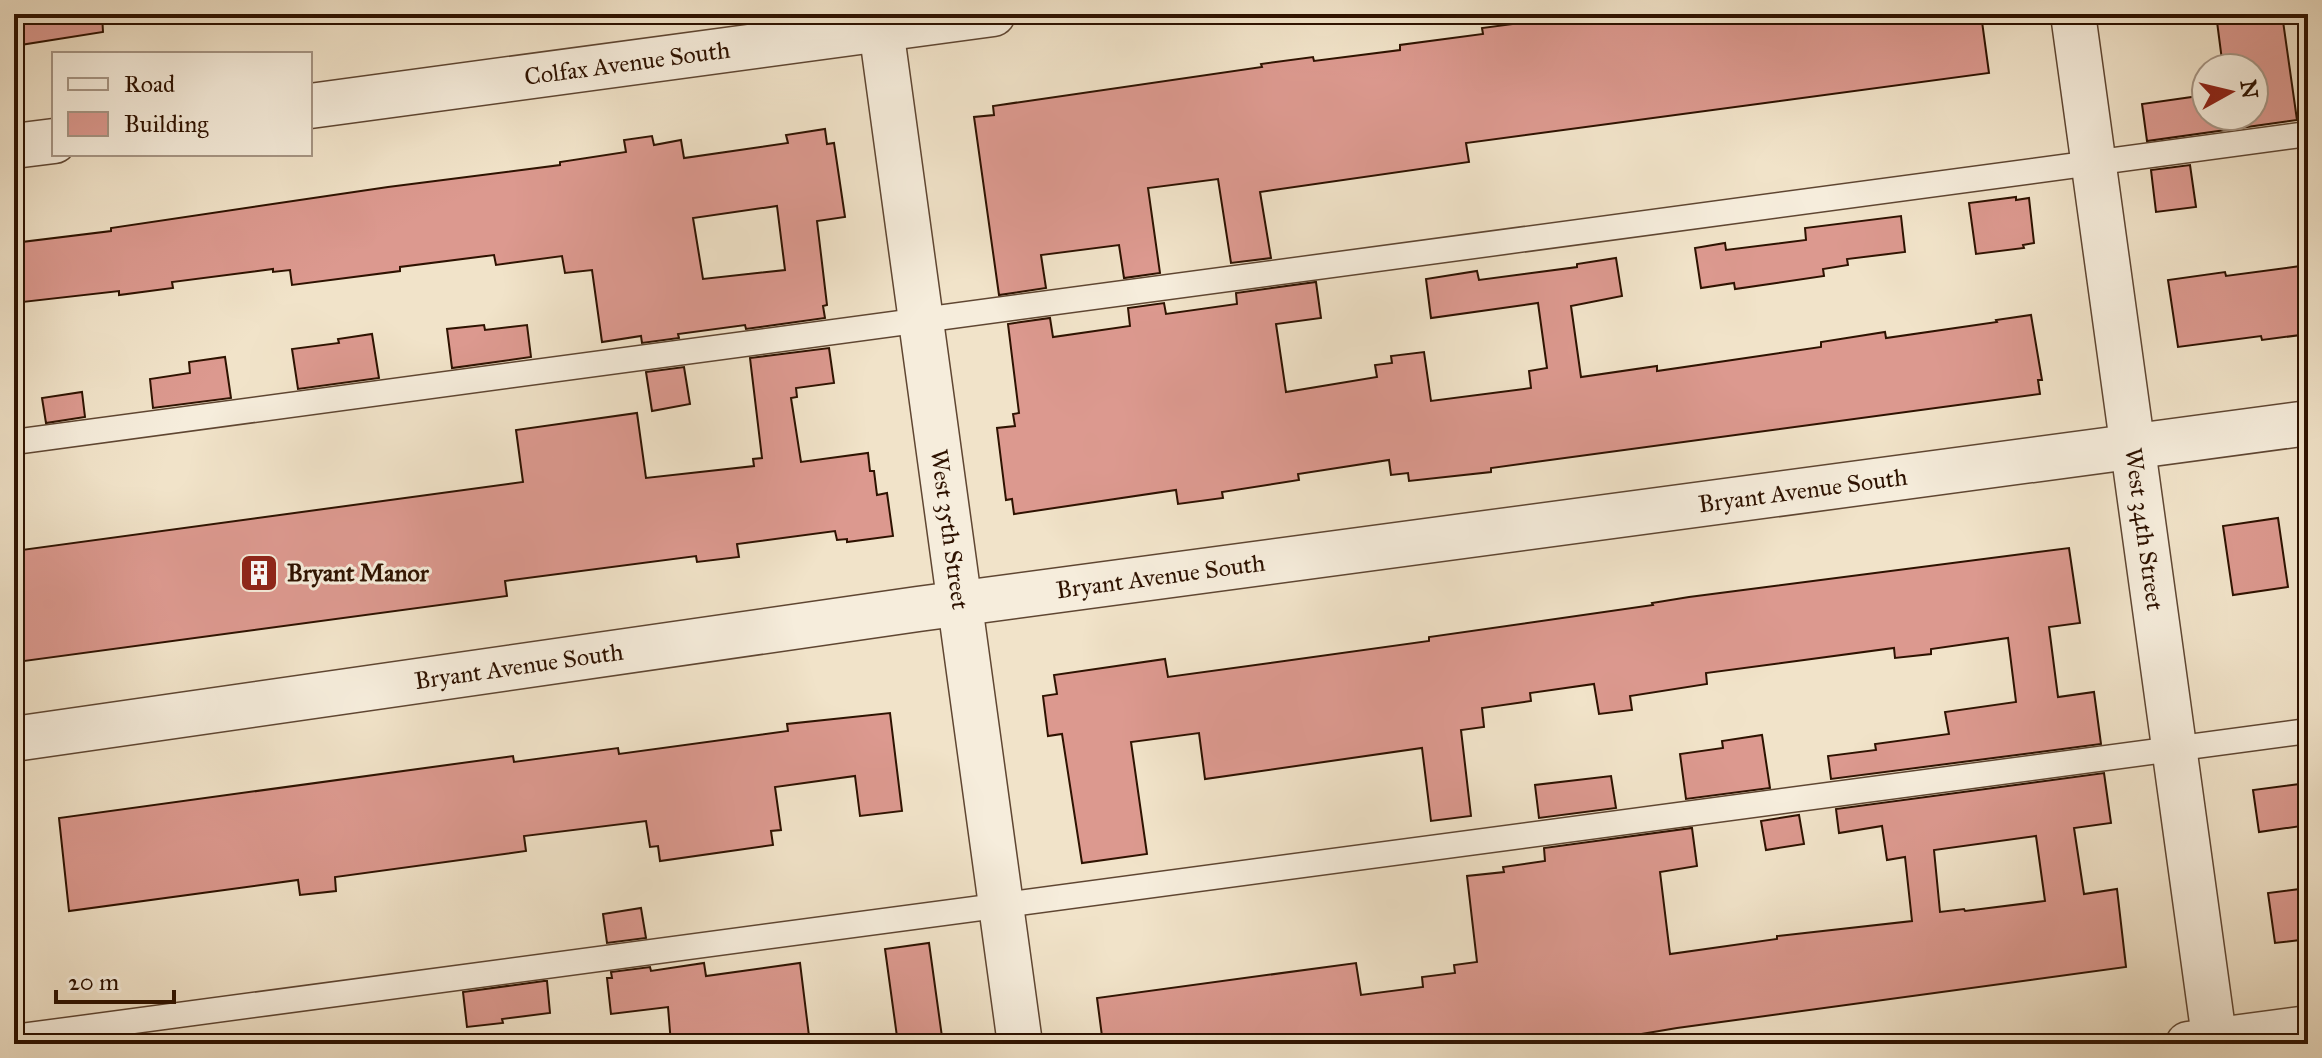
<svg xmlns="http://www.w3.org/2000/svg" width="2322" height="1058" font-family="'IM FELL Great Primer',serif">
	<style>
		.building { fill: #dc998f; stroke: #2e1200; stroke-width: 2; fill-rule: evenodd }
		.lines { fill: none; stroke-linecap: round; stroke-linejoin: round }
		.lane-casing { stroke: #5f4632; stroke-width: 27 }
		.street-casing { stroke: #5f4632; stroke-width: 47 }
		.lane { stroke: #f6eddc; stroke-width: 24 }
		.street { stroke: #f6eddc; stroke-width: 44 }
		.labels { text-anchor: middle; stroke-width: 6; stroke-linejoin: round; paint-order: stroke }
		.street-label { font-size: 24px; fill: #2e1200; stroke: #f6eddc }
		.poi-label { font-size: 24px; font-weight: bold; fill: #2e1200; stroke: #f6eddc; text-anchor: start }
	</style>
	<rect width="100%" height="100%" fill="#f1e3c9"/>
	<filter id="stains"><feTurbulence type="fractalNoise" baseFrequency=".0025" numOctaves="4"/><feColorMatrix values="0 0 0 0 .2 0 0 0 0 .09 0 0 0 0 .02 0 0 0 .5 -.17"/></filter>
	<radialGradient id="worn" r=".72"><stop offset=".6" stop-color="#630" stop-opacity="0"/><stop offset="1" stop-color="#630" stop-opacity=".3"/></radialGradient>
	<path class="building" d="M14 14H102L103 32 14 46Z
		M1588 14H1981L1989 73 1466 143 1469 162 1260 192 1271 258 1231 263 1218 179 1148 188 1160 273 1124 278 1119 245 1041 255 1046 288 999 295 974 117 994 115 993 106 1262 67 1261 64 1313 57 1314 61 1400 50V45L1483 34 1482 28Z
		M2216 14H2282L2297 120 2147 141 2142 104 2206 95V116H2254V68H2223Z
		M825 129 827 144 834 143 845 217 817 221 827 305 823 306 825 318 746 329 745 325 678 334 679 338 642 343 641 336 602 342 592 270 565 273 562 256 496 265 494 255 400 267V271L292 285 290 270 273 272V269L172 282 173 288 119 295V291L14 303V243L111 231V228L388 187 560 165V162L626 152 624 140 652 136 654 145 681 140 684 158 788 143 786 135ZM777 206 785 270 703 279 693 218Z
		M2190 165 2196 207 2156 212 2151 170Z
		M2016 197V200L2029 198 2034 243 2023 245 2024 248 1976 254 1969 203Z
		M1901 216 1905 252 1847 259 1848 265 1823 269 1824 276 1735 289 1734 283 1701 288 1695 248 1725 243 1726 250 1806 240 1805 228Z
		M1616 258 1622 296 1571 306 1581 377 1657 366V371L1821 347V342L1885 332 1886 338 1997 322 1996 320 2031 315 2042 380H2038L2040 394 1491 468V472L1409 481 1408 473 1391 475 1389 460 1298 474 1299 480 1222 492 1223 498 1178 504 1176 490 1014 514 1012 499 1006 500 997 428 1015 426 1013 414 1019 413 1008 324 1050 318 1053 337 1130 326 1128 308 1164 303 1166 314 1237 304 1236 293 1316 282 1321 318 1276 324 1286 392 1377 377 1375 365 1392 363 1391 356 1424 352 1431 401 1531 388 1529 371 1547 368 1538 303 1431 318 1426 279 1477 271 1479 280 1577 267V264Z
		M2308 265V334L2262 340 2261 336 2178 347 2168 280 2225 272 2226 276Z
		M484 325 485 330 527 325 531 357 452 368 447 329Z
		M372 334 379 378 298 389 292 349 339 343 338 339Z
		M829 348 834 383 796 388 797 397 791 398 801 462 868 453 870 471H874L877 495 887 493 893 536 847 542V539L837 540 835 531 737 544 739 557 697 562 696 556 505 581 507 596 17 662 14 643V551L523 482 516 430 637 413 646 478 754 466 753 459 762 458 750 358Z
		M225 357 231 398 153 408 150 379 190 373 189 362Z
		M684 367 690 404 652 411 646 372Z
		M82 392 85 417 46 423 42 398Z
		M2278 518 2288 587 2233 595 2223 526Z
		M2069 548 2080 623 2049 627 2058 697 2094 692 2101 744 1831 779 1828 756 1876 750 1875 744 1949 734 1945 712 2016 702 2008 638 1931 649V654L1895 658 1894 648 1706 673 1707 684 1630 696 1632 710 1599 714 1594 684 1530 693 1531 701 1482 708 1484 727 1461 730 1471 816 1431 821 1422 748 1205 779 1199 733 1131 742 1147 854 1082 863 1062 734 1048 736 1043 696 1057 694 1054 675 1165 659 1168 677 1429 641V637L1653 605 1652 603 1689 597Z
		M890 713 902 811 860 816 855 776 775 787 781 830 771 831 773 845 660 861 658 846 650 847 646 821 524 836 526 851 335 877 336 891 300 895 298 880 69 911 59 818 513 756 514 762 618 748 619 754 788 731 787 724Z
		M1762 735 1770 788 1686 799 1680 754 1723 748 1722 741Z
		M2104 773 2111 823 2074 828 2084 894 2117 889 2126 967 1677 1028 1582 1044H1103L1097 998 1356 963 1361 995 1423 987 1422 977 1455 973 1454 965 1477 962 1467 876 1504 872 1503 867 1545 861 1544 848 1692 828 1697 866 1660 872 1670 954 1777 939V936L1912 921 1905 857 1887 860 1882 826 1839 833 1836 809ZM2036 836 2045 901 1965 911 1964 909 1940 912 1934 850Z
		M1611 776 1616 808 1539 818 1535 785Z
		M2308 783V825L2259 832 2253 790Z
		M1799 815 1804 844 1766 850 1761 821Z
		M2308 888V939L2275 943 2268 893Z
		M641 908 646 938 607 943 603 914Z
		M929 943 943 1044H898L885 949Z
		M704 963 706 976 800 963 810 1044H671L668 1007 611 1014 607 978H612L611 972 650 967 651 971Z
		M544 981H547L550 1013 502 1019 503 1023 467 1027 463 992Z"/>
	<g class="lines">
		<defs>
			<path id="lane" d="M14 442 2308 134
				M14 1037 2308 731"/>
			<g id="street">
				<path id="s1" d="M879 14 1020 1044"/>
				<path id="s2" d="M2073 14 2215 1044"/>
				<path id="s3" d="M310 106 993 14"/>
				<path d="M14 146 54 141"/>
				<path id="s4" d="M14 739 918 609 2308 423"/>
				<path d="M2188 1044 2308 1028"/>
			</g>
		</defs>
		<use href="#lane" class="lane-casing"/>
		<use href="#street" class="street-casing"/>
		<use href="#lane" class="lane"/>
		<use href="#street" class="street"/>
	</g>
	<defs>
		<symbol id="building-square" viewBox="-11 -11 22 22"><rect x="-9" y="-9" width="18" height="18" rx="4" fill="#8f2418" stroke="#f6eddc"/><path d="M-4-6H4V6H1V3H-1V6H-4ZM-2.5-4.3h1.7v1.8h-1.7ZM.8-4.3h1.7v1.8H.8ZM-2.5-1h1.7V.8h-1.7ZM.8-1h1.7V.8H.8Z" fill="#fff"/></symbol>
	</defs>
	<g fill-rule="evenodd">
		<use href="#building-square" x="237" y="551" width="44" height="44"/>
	</g>
	<g class="labels">
		<g class="street-label">
			<text dy="8" stroke="none"><textPath href="#s3" startOffset="320">Colfax Avenue South</textPath></text>
			<text dy="8" stroke="none"><textPath href="#s4" startOffset="1806">Bryant Avenue South</textPath></text>
			<text dy="8" stroke="none"><textPath href="#s1" startOffset="520">West 35th Street</textPath></text>
			<text dy="8" stroke="none"><textPath href="#s2" startOffset="520">West 34th Street</textPath></text>
			<text dy="8" stroke="none"><textPath href="#s4" startOffset="1158">Bryant Avenue South</textPath></text>
			<text dy="8" stroke="none"><textPath href="#s4" startOffset="510">Bryant Avenue South</textPath></text>
		</g>
		<g class="poi-label">
			<text x="287" y="581">Bryant Manor</text>
		</g>
	</g>
	<rect width="2322" height="1058" fill="none" stroke="#f1e3c9" stroke-width="48"/>
	<rect x="16" y="16" width="2290" height="1026" fill="none" stroke="#2e1200" stroke-width="4"/>
	<rect x="24" y="24" width="2274" height="1010" fill="none" stroke="#2e1200" stroke-width="2"/>
	<rect x="52" y="52" width="260" height="104" fill="#f6eddc" stroke="#a69584" stroke-width="2"/>
	<rect x="68" y="78" width="40" height="12" fill="#f6eddc" stroke="#a69584" stroke-width="2"/>
	<text x="124" y="92" font-size="24" fill="#2e1200">Road</text>
	<rect x="68" y="112" width="40" height="24" fill="#dc998f" stroke="#a69584" stroke-width="2"/>
	<text x="124" y="132" font-size="24" fill="#2e1200">Building</text>
	<g transform="translate(2230 92) rotate(82)"><circle r="38" fill="#f6eddc" stroke="#a69584" stroke-width="2"/>
	<path d="M0-6L14 30L0 20L-14 30Z" fill="#8f2418"/>
	<text y="-12" font-size="22" font-weight="bold" text-anchor="middle" fill="#2e1200">N</text>
	</g>
	<path d="M56 990v12h118v-12" fill="none" stroke="#2e1200" stroke-width="4"/>
	<text x="68" y="990" font-size="24" fill="#2e1200" stroke="#f6eddc" stroke-width="6" paint-order="stroke">20 m</text>
	<rect width="100%" height="100%" filter="url(#stains)"/>
	<rect width="100%" height="100%" fill="url(#worn)"/>
</svg>
